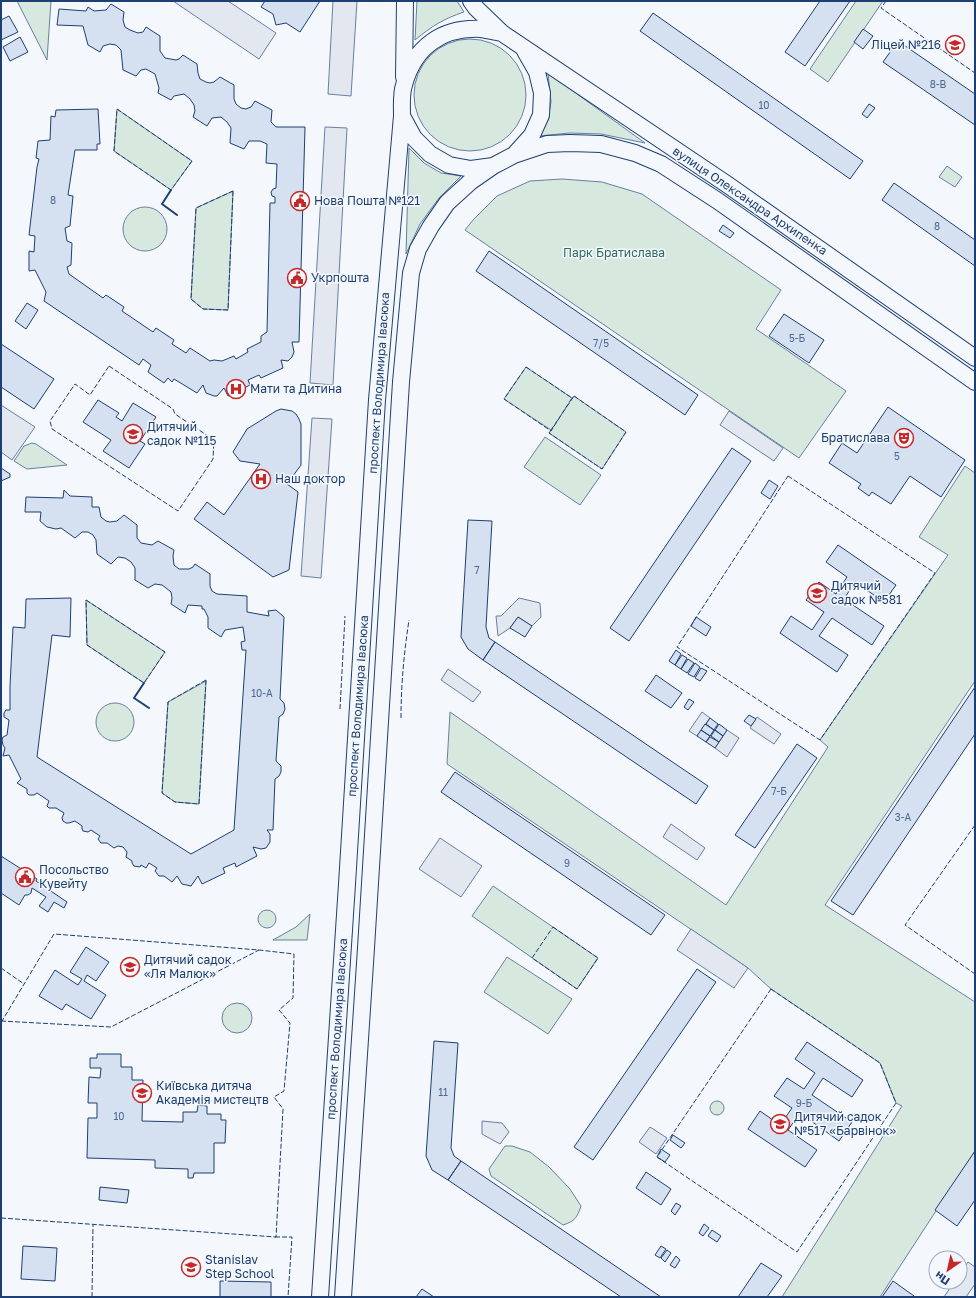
<svg xmlns="http://www.w3.org/2000/svg" width="976" height="1298" font-family="'Golos Text',sans-serif">
	<style>
		.green { fill: #d7e8df; stroke: #687fa3 }
		.parking { fill: #e3e8f0; stroke: #687fa3 }
		.building { fill: #d5e0f0; stroke: #1d3f73 }
		.lines { fill: none; stroke-linecap: round; stroke-linejoin: round }
		.secondary-casing { stroke: #1d3f73; stroke-width: 18 }
		.secondary { stroke: #f4f7fb; stroke-width: 16 }
		.fence { stroke: #1d3f73; stroke-width: 1; stroke-dasharray: 5 2; stroke-linecap: butt }
		.wall { stroke: #1d3f73; stroke-width: 2 }
		.labels { text-anchor: middle; stroke-width: 3; stroke-linejoin: round; paint-order: stroke }
		.number-label { font-size: 10px; fill: #4b6792 }
		.poi-label { font-size: 12px; fill: #1d3f73; stroke: #f4f7fb; text-anchor: start }
		.street-label { font-size: 12px; fill: #1d3f73; stroke: #f4f7fb }
		.park-label { font-size: 12px; fill: #2c6c60; stroke: #f4f7fb }
	</style>
	<rect width="100%" height="100%" fill="#f4f7fb"/>
	<path class="green" d="M17 1H51L47 60Z
		M417 1H457L464 12C443 19 432 26 415 40Z
		M856 1H883L828 82 810 69Z
		M414 95a56 56 0 1 1 112 0a56 56 0 1 1-112 0Z
		M548 73 645 143 601 134 570 133 539 136 548 120 551 102Z
		M117 109 192 161 171 190 114 151Z
		M409 148 424 163 441 173 461 176 439 198 420 224 406 254Z
		M947 166 962 177 955 187 939 177Z
		M562 179 602 182 642 194 781 290 756 329 846 391 799 458 465 230 473 220 497 196 530 181Z
		M233 191 228 310 203 309 191 299 196 208Z
		M123 229a22 22 0 1 1 44 0a22 22 0 1 1-44 0Z
		M526 367 572 398 574 396 626 432 602 469 549 433 551 430 504 399Z
		M545 437 601 475 580 505 524 467Z
		M32 443 36 444 67 465 27 469 14 461 24 446Z
		M965 466 975 473V681L825 905 975 1002V1151L880 1297H782L902 1106 896 1103 880 1063 771 989 748 968 447 764 450 712 726 905 828 747 820 740 948 555 919 537Z
		M86 600 165 652 144 683 87 645Z
		M206 681 199 804 175 802 162 793 168 702Z
		M96 722a19 19 0 1 1 38 0a19 19 0 1 1-38 0Z
		M493 886 598 958 577 989 472 916Z
		M258 919a9 9 0 1 1 18 0a9 9 0 1 1-18 0Z
		M310 914 307 940H273L296 927Z
		M507 957 572 999 548 1034 484 992Z
		M222 1018a15 15 0 1 1 30 0a15 15 0 1 1-30 0Z
		M710 1108a7 7 0 1 1 14 0a7 7 0 1 1-14 0Z
		M505 1146H512L530 1152 549 1167 570 1189 581 1206C577 1218 575 1221 563 1225L491 1176 489 1169Z"/>
	<path class="parking" d="M173 1H228L276 33 259 59Z
		M333 1H357L351 96 328 94Z
		M325 127 347 128 333 385 310 383Z
		M1 405 35 427 12 460 1 452Z
		M729 411 783 448 774 461 720 425Z
		M312 418 332 419 321 578 301 576Z
		M519 598 540 603 541 617 532 626 518 617 510 628 498 636 496 616H501Z
		M448 669 481 692 473 702 441 680Z
		M702 712 710 718 697 736 689 731Z
		M757 717 781 734 774 744 750 728Z
		M727 730 739 738 727 757 715 748Z
		M671 824 705 848 697 860 663 837Z
		M440 838 482 866 461 897 419 869Z
		M691 929 748 968 734 988 677 950Z
		M482 1121 502 1123 509 1132 500 1144 482 1134Z
		M650 1127 667 1138 656 1154 639 1142Z
		M968 1262 975 1267V1284L966 1297H944L954 1282H960V1274Z"/>
	<path class="building" d="M265 1H320L300 32 286 23 276 25 273 14 261 7Z
		M820 1H850L805 66 785 52Z
		M111 4 124 12 123 20 125 27 130 30 138 33 143 32 146 27 160 36V51L165 58 176 60 179 59 183 55 197 64 198 73 200 79 206 82 210 83 214 82 220 77 234 85V99L236 104 241 108 246 109 251 107 255 101 272 110 271 122 276 127H305L299 342H292L294 352 292 357 288 361 281 360 283 368 261 378 259 375 248 380 250 385 228 396 224 388 217 396H214L206 393 203 385 197 393 174 379 172 382 168 378 164 383 148 372 151 365 143 359 139 365 44 301 46 292 35 270 29 271V251L34 252 35 236 29 235 37 167 39 159 36 158 38 141 50 140 51 116 55 117 56 110 98 109 100 144H97V150H75L68 195 73 196 70 226 65 228 67 241 72 243 71 265 67 267 69 274 103 298 106 295 124 307 122 311 153 332 156 328 174 340 172 344 186 353 190 348 210 361 214 360 222 361 234 356 236 359 248 352 247 349 261 342V336L267 332 270 203H275V197L272 196 271 192 273 189 276 188 277 164 266 163 267 144 260 141H249L244 149 230 143 231 128 227 122 221 117 212 118 207 126 193 117 195 111 194 105 190 99 184 94 174 96 171 100 158 93 159 88 155 74 146 69 141 70 136 76 123 70 121 50 116 45 110 44 103 46 100 52 88 45 83 26 57 25 59 9 86 11 88 7 94 11 106 10Z
		M653 13 863 161 850 179 640 31Z
		M9 16 18 32 1 40V20Z
		M863 29 873 36 863 49 854 42Z
		M20 37 28 52 10 61 3 47Z
		M898 41 975 94V125L883 62Z
		M869 104 875 108 867 118 862 114Z
		M894 183 975 240V266L882 200Z
		M723 225 734 233 730 238 719 231Z
		M489 251 698 395 685 415 476 271Z
		M27 303 38 310 26 329 15 321Z
		M784 314 824 340 809 363 769 336Z
		M1 344 54 379 34 409 1 387Z
		M98 400 119 413 116 417 122 421 133 403 156 417 140 441 145 444 129 468 103 451 111 440 83 422Z
		M888 407 965 460 941 497 910 476 891 504 872 492 869 496 858 488 861 484 829 463 842 443 857 453Z
		M281 409 292 411 296 414 299 419 301 424V465L287 484 298 492 289 570 273 577 194 519 207 502 224 515 260 464 240 461 233 452 247 429 276 411Z
		M732 448 751 461 629 641 610 628Z
		M1 468 10 474V477L1 481Z
		M769 480 778 486 770 499 761 493Z
		M64 490 70 496 92 497V507H99L101 517 106 521 110 522 117 521 124 515 137 525V538L141 543 152 545 158 541 174 550 173 556 174 565 179 569H189L193 567 195 564 210 574V586L212 591 217 594 247 596V612L269 616 268 611 276 610 284 617 280 699 284 703 285 709 283 714 279 717 276 761 281 766V772L279 776 275 779 273 830H267L270 834V842L266 848 261 849 253 847 257 856 236 867 235 863 223 868 225 873 202 884 198 876 191 886 182 884 177 876 172 882 164 876H159L155 871 157 868 149 863 146 868 141 865 140 867 134 866 132 863V861L126 857 127 852 123 847 118 846 114 848 107 843H101L98 839 100 836 91 830 88 832 83 831 82 829V826L75 821 69 823H66L63 821 62 818 64 813 56 808H49L47 806 49 801 37 793 34 795H29L27 793V789L17 783 21 779 9 755 3 756 5 748 3 745 2 740 3 737 7 735 9 720 4 717V713L6 710H10V686L13 627 25 628 26 599 71 598 70 637 52 635 37 757 191 854 234 830 246 650H242L241 642 245 641 243 627 225 630 221 637 208 628V617L204 609H202V606L188 605 185 613 171 604 172 598 171 592 166 588 162 585 155 584 148 588 135 580V568L131 562 125 558 118 557 111 564 97 554 96 540 93 535 88 532H82L75 538 61 528 56 529 47 527 40 521 41 512H25L26 497 63 498Z
		M468 520 492 521 486 627 489 638 495 642 483 660 468 649 461 637Z
		M838 545 896 585 884 602 855 582 844 599 884 626 872 645 832 618 819 636 848 655 837 672 780 633 791 616 812 630 824 612 806 600 819 582 836 594 847 577 826 562Z
		M518 617 532 626 525 637 510 628Z
		M696 617 711 627 706 636 691 626Z
		M495 642 708 786 696 804 483 660Z
		M676 650 681 654 675 665 669 661Z
		M682 655 687 658 681 669 675 665Z
		M688 659 694 663 687 673 681 669Z
		M695 663 700 667 694 677 688 674Z
		M701 668 707 671 700 681 695 678Z
		M656 675 682 693 671 708 645 691Z
		M975 687V734L853 915 831 901Z
		M689 699 694 702 688 710 684 707Z
		M749 715 756 719 751 726 744 721Z
		M710 718 718 724 714 730 706 724Z
		M705 724 714 730 710 736 701 730Z
		M719 724 727 730 723 736 715 730Z
		M701 730 710 736 706 742 697 736Z
		M715 730 723 736 719 742 711 736Z
		M710 737 719 742 715 748 706 742Z
		M797 744 817 758 755 848 735 835Z
		M455 772 665 915 651 935 441 792Z
		M1 856 37 879 36 881 67 902 64 908 54 902 48 912 39 906 46 897 32 888 31 893 28 895H25L19 905 1 893Z
		M86 947 109 962 96 981 87 975 84 981 106 995 91 1019 66 1004 62 1010 39 996 55 970 78 985 82 979 70 972Z
		M697 969 716 982 593 1160 574 1147Z
		M434 1041 458 1043 451 1148 454 1156 461 1161 448 1180 432 1170 426 1156Z
		M807 1042 863 1080 852 1097 823 1078 812 1095 852 1122 839 1141 800 1113 788 1130 817 1150 805 1167 748 1129 760 1111 780 1125 792 1108 774 1096 787 1078 804 1089 815 1073 795 1059Z
		M97 1054H121V1067H132V1080H143L142 1121 183 1122V1112H197L198 1105 207 1106V1114H221V1120H226L225 1143H214V1173H194L193 1178H188V1169L155 1168V1160L87 1158 88 1118H97V1103H88L89 1077 100 1078 101 1068H90V1058H97Z
		M673 1135 685 1143 681 1148 670 1140Z
		M661 1149 670 1155 665 1162 657 1157Z
		M975 1151V1200L957 1226 935 1210Z
		M461 1161 661 1297H621L537 1240 448 1180Z
		M646 1172 671 1189 661 1205 636 1188Z
		M100 1187 129 1190 127 1203 99 1200Z
		M676 1203 681 1206 675 1215 671 1211Z
		M704 1224 709 1228 703 1236 699 1233Z
		M712 1230 721 1236 717 1242 708 1236Z
		M23 1246 57 1248 55 1281 21 1279Z
		M661 1246 666 1249 660 1258 655 1255Z
		M667 1250 671 1253 665 1262 661 1258Z
		M676 1256 680 1260 675 1268 670 1265Z
		M761 1263 782 1276 767 1297H738Z
		M220 1281 271 1282V1297H220Z
		M893 1281 914 1296 913 1297H882Z
		M422 1289 434 1297H416Z"/>
	<g class="lines">
		<defs>
			<path id="secondary" d="M471 1 476 8 502 33
				M404 77 405 1
				M402 116 414 138 430 154 449 165 471 169 493 166 514 155 532 135 541 115 542 93 537 72 525 51
				M514 155 547 144 570 143 601 144 635 153 661 164 718 201 975 382
				M320 1297 347 884 377 400 402 116C402 106 401 94 404 85 414 47 442 27 481 29 488 30 495 32 502 33L728 185 975 358
				M343 1297 366 948 401 382 411 273 418 249 431 226 447 203 470 182 493 166"/>
		</defs>
		<use href="#secondary" class="secondary-casing"/>
		<use href="#secondary" class="secondary"/>
		<path class="fence" d="M760 1H761
			M886 1 881 8 975 73
			M117 109 192 161 171 190 114 151Z
			M233 191 228 310 203 309 191 299 196 208Z
			M109 366 173 409 175 414 214 440 213 459 178 511 52 429 50 421 75 384 90 395Z
			M526 367 572 398 551 431 504 399Z
			M574 396 626 432 602 469 549 433Z
			M788 476 935 573 820 740 677 647Z
			M86 600 165 652 144 683 87 645Z
			M206 680 199 804 175 802 162 793 168 702Z
			M340 709 345 616
			M401 718C401 685 404 653 409 620
			M975 825 905 925 975 974
			M553 927 598 958 577 989 532 958Z
			M1 968 24 984
			M771 989 880 1063 896 1103 797 1252 657 1157Z
			M1 1021 111 1027 259 950
			M1 1218 276 1237 283 1109 274 1097 284 1091 290 1023 279 1010 293 998 294 954 259 950 54 934 2 1021
			M275 1237H292L288 1297
			M92 1297 93 1225"/>
		<path class="wall" d="M171 190 162 204 177 215
			M144 683 134 698 149 708"/>
	</g>
	<defs>
		<symbol id="school-ring" viewBox="-11 -11 22 22"><circle r="9.5" fill="#f4f7fb" stroke="#c62828" stroke-width="1.5"/><path d="M0-5L7-2L0 1L-7-2ZM-4 1L0 2.5L4 1V4Q0 6-4 4Z" fill="#c62828"/></symbol>
		<symbol id="civic-ring" viewBox="-11 -11 22 22"><circle r="9.5" fill="#f4f7fb" stroke="#c62828" stroke-width="1.5"/><path d="M-.6-6.5H3V-4.5H.6V-3L4-1V1h2V6H-6V1h2V-1L-.6-3ZM-1.2 2.5V6h2.4V2.5Z" fill="#c62828"/></symbol>
		<symbol id="hospital-ring" viewBox="-11 -11 22 22"><circle r="9.5" fill="#f4f7fb" stroke="#c62828" stroke-width="1.5"/><path d="M-5-5h3v3.5h4V-5h3V5h-3V1.5h-4V5h-3Z" fill="#c62828"/></symbol>
		<symbol id="theatre-ring" viewBox="-11 -11 22 22"><circle r="9.5" fill="#f4f7fb" stroke="#c62828" stroke-width="1.5"/><path d="M-5-5.5Q0-4 5-5.5V0Q5 5 0 6Q-5 5-5 0ZM-3.3-2.5H-1v1.5H-3.3ZM1-2.5H3.3v1.5H1ZM-2.8 1Q0 5.5 2.8 1Z" fill="#c62828"/></symbol>
	</defs>
	<g fill-rule="evenodd">
		<use href="#school-ring" x="944" y="34" width="22" height="22"/>
		<use href="#civic-ring" x="289" y="190" width="22" height="22"/>
		<use href="#civic-ring" x="286" y="267" width="22" height="22"/>
		<use href="#hospital-ring" x="225" y="378" width="22" height="22"/>
		<use href="#school-ring" x="122" y="423" width="22" height="22"/>
		<use href="#theatre-ring" x="893" y="427" width="22" height="22"/>
		<use href="#hospital-ring" x="250" y="468" width="22" height="22"/>
		<use href="#school-ring" x="806" y="582" width="22" height="22"/>
		<use href="#civic-ring" x="14" y="866" width="22" height="22"/>
		<use href="#school-ring" x="119" y="956" width="22" height="22"/>
		<use href="#school-ring" x="131" y="1082" width="22" height="22"/>
		<use href="#school-ring" x="769" y="1113" width="22" height="22"/>
		<use href="#school-ring" x="180" y="1256" width="22" height="22"/>
	</g>
	<g class="labels">
		<g class="number-label">
			<text x="938" y="88">8-В</text>
			<text x="764" y="109">10</text>
			<text x="53" y="204">8</text>
			<text x="937" y="230">8</text>
			<text x="797" y="342">5-Б</text>
			<text x="601" y="347">7/5</text>
			<text x="897" y="460">5</text>
			<text x="477" y="574">7</text>
			<text x="262" y="697">10-А</text>
			<text x="779" y="795">7-Б</text>
			<text x="903" y="821">3-А</text>
			<text x="567" y="867">9</text>
			<text x="443" y="1096">11</text>
			<text x="804" y="1107">9-Б</text>
			<text x="119" y="1120">10</text>
		</g>
		<g class="poi-label">
			<text x="941" y="49" text-anchor="end">Ліцей №216</text>
			<text x="314" y="205">Нова Пошта №121</text>
			<text x="311" y="282">Укрпошта</text>
			<text x="250" y="393">Мати та Дитина</text>
			<text x="147" y="431">Дитячий<tspan x="147" dy="14">садок №115</tspan></text>
			<text x="890" y="442" text-anchor="end">Братислава</text>
			<text x="275" y="483">Наш доктор</text>
			<text x="831" y="590">Дитячий<tspan x="831" dy="14">садок №581</tspan></text>
			<text x="39" y="874">Посольство<tspan x="39" dy="14">Кувейту</tspan></text>
			<text x="144" y="964">Дитячий садок<tspan x="144" dy="14">«Ля Малюк»</tspan></text>
			<text x="156" y="1090">Київська дитяча<tspan x="156" dy="14">Академія мистецтв</tspan></text>
			<text x="794" y="1121">Дитячий садок<tspan x="794" dy="14">№517 «Барвінок»</tspan></text>
			<text x="205" y="1264">Stanislav<tspan x="205" dy="14">Step School</tspan></text>
		</g>
		<g class="street-label">
			<text transform="translate(750 201) rotate(34)" y="4">вулиця Олександра Архипенка</text>
			<text transform="translate(379 383) rotate(-86)" y="4">проспект Володимира Івасюка</text>
			<text transform="translate(358 706) rotate(-86)" y="4">проспект Володимира Івасюка</text>
			<text transform="translate(337 1029) rotate(-86)" y="4">проспект Володимира Івасюка</text>
		</g>
		<g class="park-label">
			<text x="614" y="257">Парк Братислава</text>
		</g>
	</g>
	<rect width="976" height="1298" fill="none" stroke="#1d3f73" stroke-width="4"/>
	<g transform="translate(948 1270) rotate(214)"><circle r="19" fill="#f4f7fb" stroke="#9eadc5"/>
	<path d="M0-3L7 15L0 10L-7 15Z" fill="#c62828"/>
	<text y="-6" font-size="11" font-weight="bold" text-anchor="middle" fill="#1d3f73">Пн</text>
	</g>
</svg>
